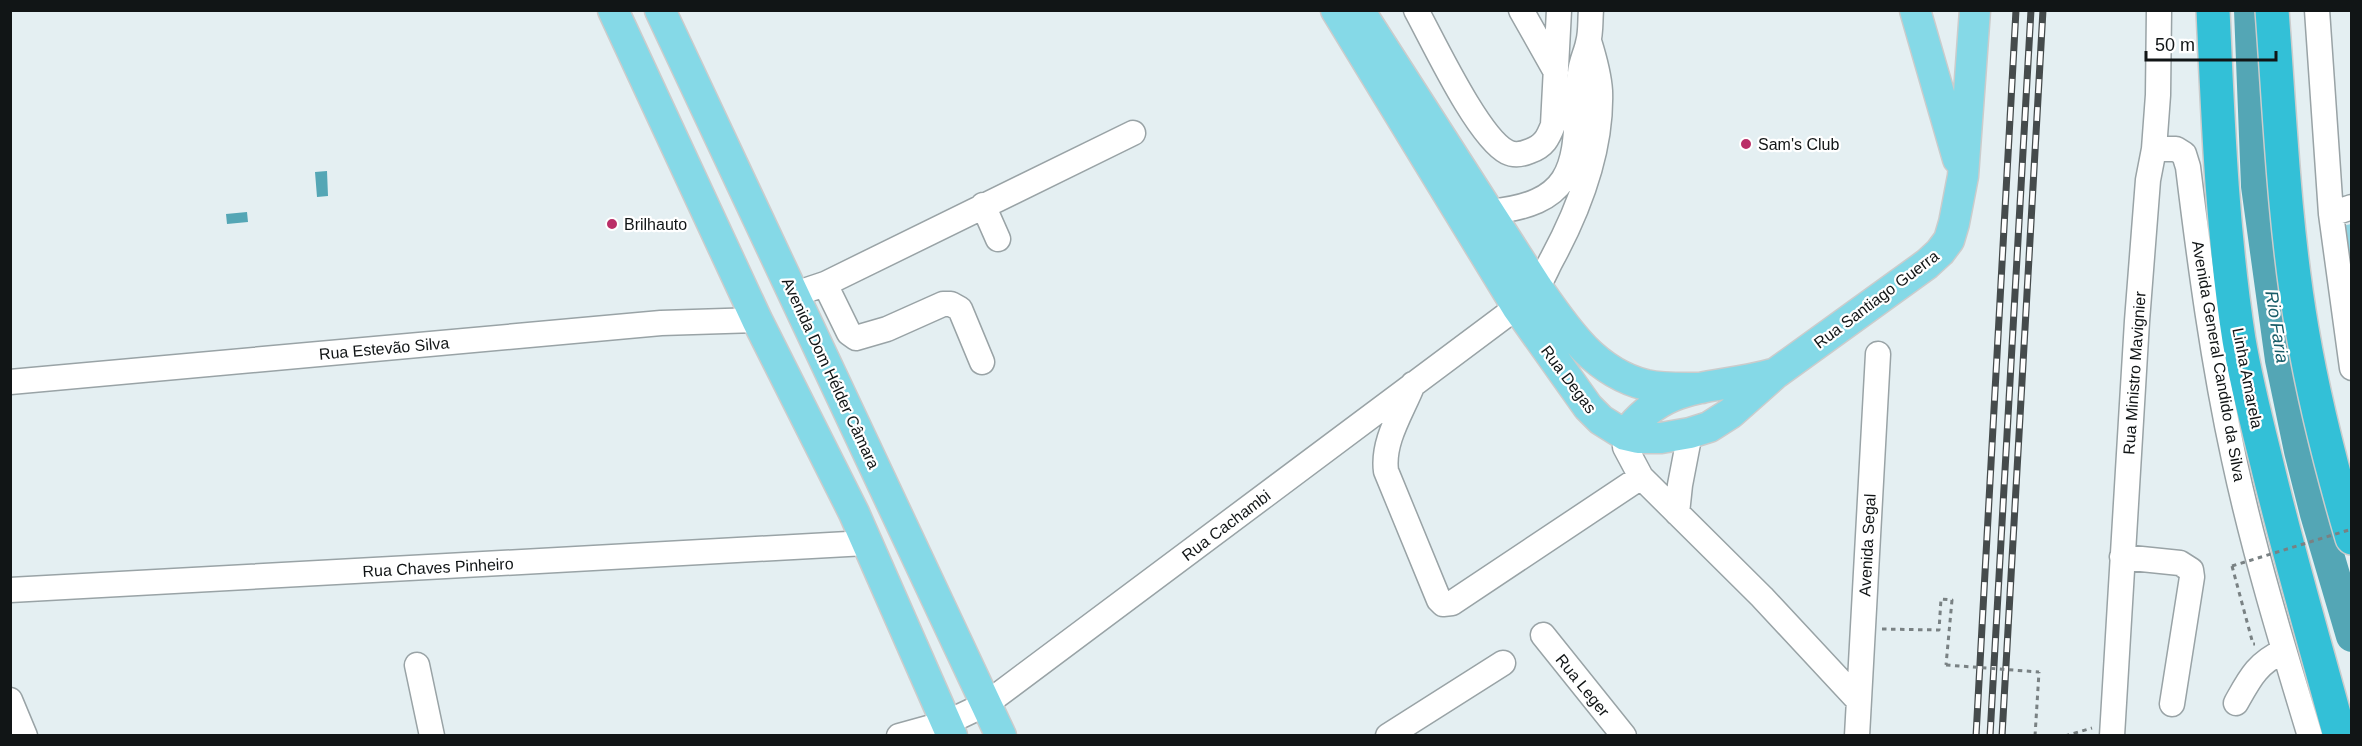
<svg xmlns="http://www.w3.org/2000/svg" width="2362" height="746" font-family="Arial,sans-serif">
	<style>
		.green { fill: #92d5e2 }
		.water { fill: #54a6b5 }
		.lines { fill: none; stroke-linecap: round; stroke-linejoin: round }
		.river { stroke: #54a6b5; stroke-width: 32 }
		.minor-casing { stroke: #99a3a6; stroke-width: 27 }
		.major-casing { stroke: #cbcccc; stroke-width: 33 }
		.highway-casing { stroke: #cbcccc; stroke-width: 36 }
		.path { stroke: #798183; stroke-width: 3; stroke-dasharray: 4.5 4.5; stroke-linecap: butt }
		.minor { stroke: #fff; stroke-width: 24 }
		.major { stroke: #85d9e7; stroke-width: 30 }
		.highway { stroke: #33c0d7; stroke-width: 33 }
		.rail-casing { stroke: #454b4c; stroke-width: 7 }
		.rail { stroke: #fff; stroke-width: 4.5; stroke-dasharray: 14; stroke-linecap: butt }
		.path-bridge { stroke: #798183; stroke-width: 3; stroke-dasharray: 4.5 4.5; stroke-linecap: butt }
		.poi-dot { fill: #ba2e67; stroke: #fff; stroke-width: 2 }
		.labels { text-anchor: middle; stroke-width: 4.5; stroke-linejoin: round; paint-order: stroke }
		.poi-label { font-size: 16px; fill: #111516; stroke: #fff; text-anchor: start }
		.street-label { font-size: 16px; fill: #111516; stroke: #fff }
		.water-label { font-size: 18px; font-style: italic; fill: #195d69; stroke: #fff }
	</style>
	<rect width="100%" height="100%" fill="#e4eff2"/>
	<path class="green" d="M2351 224V288L2338 227Z"/>
	<path class="water" d="M327 171 328 196 317 197 315 172Z
		M247 212 248 222 227 224 226 214Z"/>
	<g class="lines">
		<path class="river" d="M2250 10 2257 186 2281 360 2300 451 2316 514 2352 636"/>
		<defs>
			<path id="minor" d="M1416 10C1434 43 1478 137 1507 152 1515 156 1523 154 1530 151 1544 146 1548 138 1553 125L1559 10
				M1521 10 1556 72
				M2317 10 2331 214 2352 368
				M2154 149H2176L2184 154 2188 167C2200 265 2213 362 2234 459 2254 552 2282 644 2310 736
				M983 205 998 239
				M1488 212C1589 203 1572 151 1580 73 1581 62 1586 53 1588 43 1591 33 1590 21 1591 10
				M2331 214 2352 207
				M825 284 849 333 856 338 887 329 943 304H951L960 309 982 362
				M795 294 825 284 1133 133
				M10 382 661 323 757 320
				M1413 384C1402 412 1382 441 1386 471L1439 600 1443 604 1452 603 1641 477
				M1625 435V447L1641 477 1762 597 1857 699
				M1677 513 1680 485 1690 433
				M2122 557 2180 563 2191 570 2192 577 2172 704
				M10 590 866 543
				M1543 635 1624 736
				M417 665 432 736
				M10 700 25 736
				M2236 703C2250 678 2257 663 2284 651
				M899 736 946 723 986 704 1517 307C1523 300 1532 294 1537 287 1543 279 1547 268 1552 259 1579 209 1602 149 1600 91 1599 74 1594 57 1589 41
				M1388 736 1503 663
				M1857 736 1878 354
				M2112 736 2137 321 2148 180 2154 149 2158 95 2159 10"/>
			<path id="major" d="M613 10 757 320 854 513 952 736
				M660 10 1001 736
				M1336 10 1517 307 1588 407 1601 420 1625 435 1638 438H1661L1690 433 1709 427 1731 413 1776 373 1927 264 1940 252 1949 240 1954 223 1963 176 1975 10
				M1359 10 1537 287C1566 329 1594 372 1646 385 1664 389 1684 388 1702 388
				M1915 10 1958 159
				M1625 435C1666 379 1713 391 1773 374"/>
			<path id="highway" d="M2213 10C2218 121 2222 231 2239 340 2246 381 2256 420 2266 460 2288 552 2315 644 2340 736
				M2272 10C2280 117 2284 224 2302 329 2314 400 2332 470 2352 538"/>
		</defs>
		<use href="#minor" class="minor-casing"/>
		<use href="#major" class="major-casing"/>
		<use href="#highway" class="highway-casing"/>
		<path class="path" d="M2232 566 2253 644H2255
			M1882 629 1939 630 1941 599 1952 600 1946 665
			M2035 736 2039 672
			M2065 736 2092 728"/>
		<use href="#minor" class="minor"/>
		<use href="#major" class="major"/>
		<use href="#highway" class="highway"/>
		<defs>
			<path id="rail" d="M1976 736 2016 10
				M1990 736 2031 10
				M2002 736 2043 10"/>
		</defs>
		<use href="#rail" class="rail-casing"/>
		<use href="#rail" class="rail"/>
		<path class="path-bridge" d="M2232 566 2352 529
			M1946 665 2039 672"/>
	</g>
	<g class="poi-dot">
		<circle cx="1746" cy="144" r="6"/>
		<circle cx="612" cy="224" r="6"/>
	</g>
	<g class="labels">
		<g class="poi-label">
			<text x="1758" y="150">Sam's Club</text>
			<text x="624" y="230">Brilhauto</text>
		</g>
		<g class="street-label">
			<text transform="translate(1876 299) rotate(-37)" y="6">Rua Santiago Guerra</text>
			<text transform="translate(384 348) rotate(-5)" y="6">Rua Estevão Silva</text>
			<text transform="translate(2219 361) rotate(80)" y="6">Avenida General Candido da Silva</text>
			<text transform="translate(831 373) rotate(65)" y="6">Avenida Dom Hélder Câmara</text>
			<text transform="translate(2134 373) rotate(-86)" y="6">Rua Ministro Mavignier</text>
			<text transform="translate(2248 378) rotate(79)" y="6">Linha Amarela</text>
			<text transform="translate(1569 379) rotate(53)" y="6">Rua Degas</text>
			<text transform="translate(1226 525) rotate(-37)" y="6">Rua Cachambi</text>
			<text transform="translate(1867 545) rotate(-87)" y="6">Avenida Segal</text>
			<text transform="translate(438 567) rotate(-3)" y="6">Rua Chaves Pinheiro</text>
			<text transform="translate(1583 685) rotate(51)" y="6">Rua Leger</text>
		</g>
		<g class="water-label">
			<text transform="translate(2277 327) rotate(81)" y="6">Rio Faria</text>
		</g>
	</g>
	<rect width="2362" height="746" fill="none" stroke="#111516" stroke-width="24"/>
	<path d="M2146 51v9h130v-9" fill="none" stroke="#111516" stroke-width="3"/>
	<text x="2155" y="51" font-size="18" fill="#111516" stroke="#ffffff" stroke-width="4.5" paint-order="stroke">50 m</text>
</svg>
